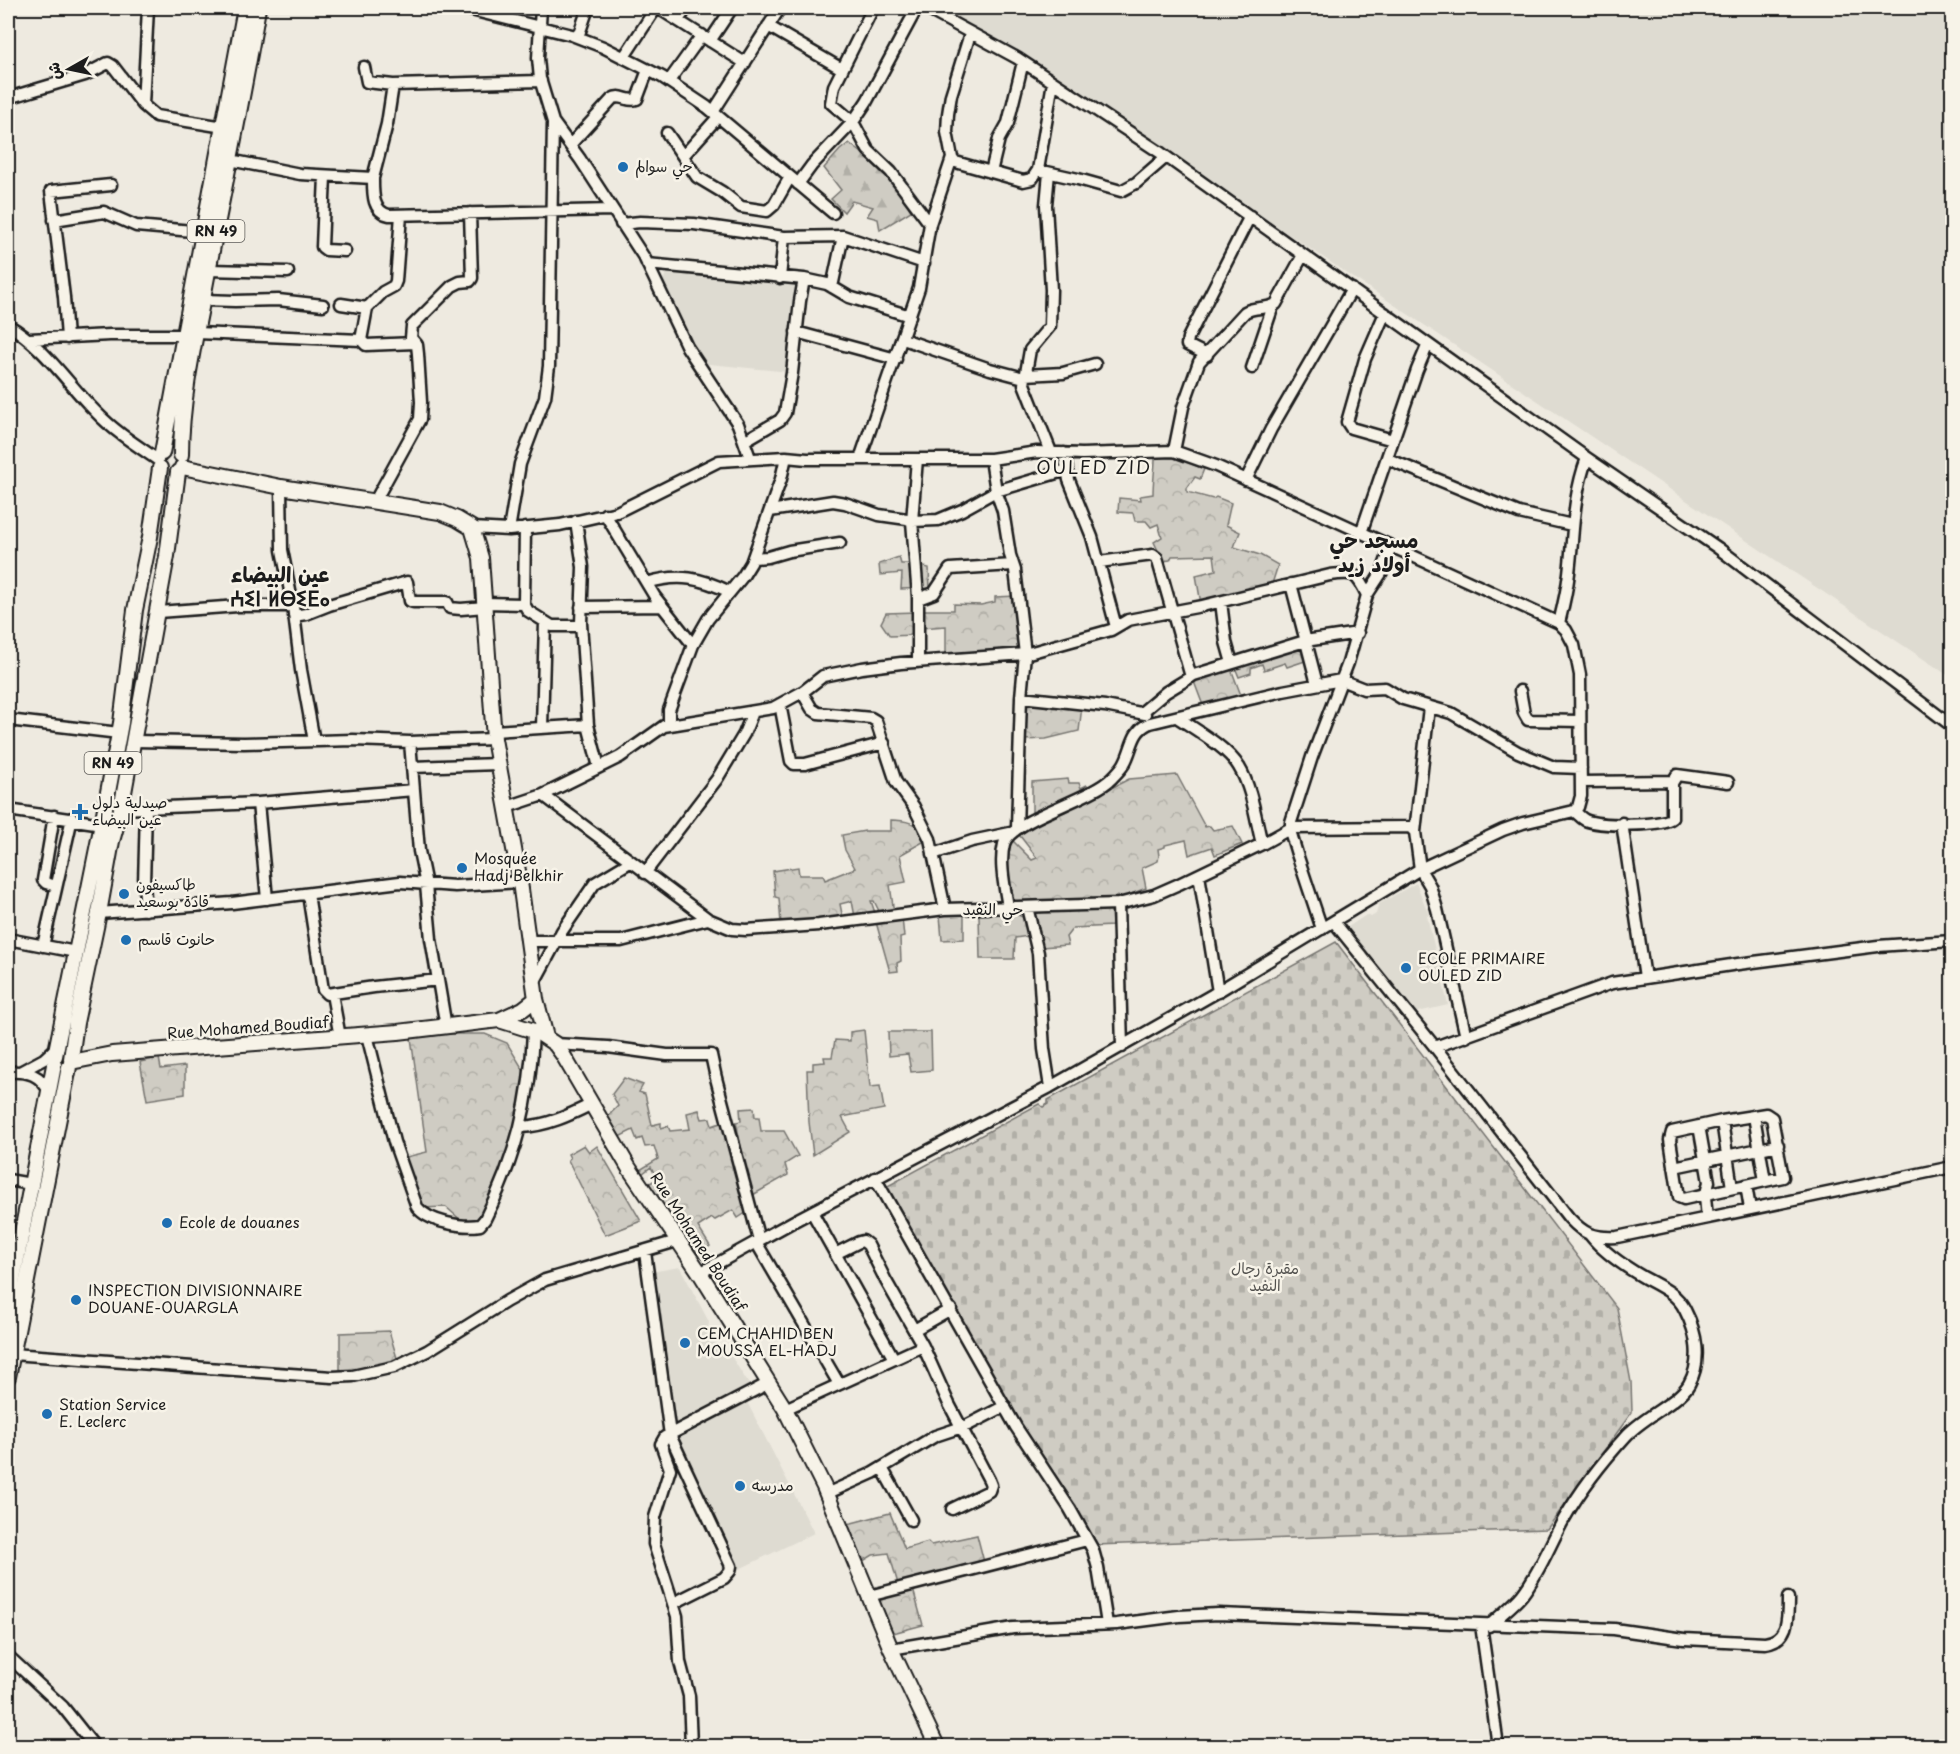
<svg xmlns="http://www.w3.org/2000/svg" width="1960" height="1754" font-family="'Playpen Sans','Playpen Sans Arabic','Noto Sans Tifinagh',sans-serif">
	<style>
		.built { fill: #dedbd1 }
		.forest { fill: url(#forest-firs); stroke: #767470; stroke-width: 1.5 }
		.cemetery { fill: url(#cemetery-stones); stroke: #767470; stroke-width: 1.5 }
		.park { fill: url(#park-crowns); stroke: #767470; stroke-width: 1.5 }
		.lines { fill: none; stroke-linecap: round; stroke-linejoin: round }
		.minor-casing { stroke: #1c1c1c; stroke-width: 15 }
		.major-casing { stroke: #1c1c1c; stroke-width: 18 }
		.minor { stroke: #f7f3e8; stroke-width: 10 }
		.major { stroke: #f7f3e8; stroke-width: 14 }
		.poi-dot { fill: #1f6fb2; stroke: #f7f3e8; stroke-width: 2 }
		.labels { text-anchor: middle; stroke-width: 5; stroke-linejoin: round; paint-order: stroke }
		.shield { fill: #f7f3e8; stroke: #5e5c59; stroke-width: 1.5 }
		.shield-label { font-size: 14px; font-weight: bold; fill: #1c1c1c }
		.poi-label { font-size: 15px; fill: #1c1c1c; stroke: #f7f3e8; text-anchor: start }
		.street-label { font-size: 15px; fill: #1c1c1c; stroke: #f7f3e8 }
		.park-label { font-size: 15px; fill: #52514e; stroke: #f7f3e8 }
		.neighbourhood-label { font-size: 16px; fill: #1c1c1c; stroke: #f7f3e8 }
		.quarter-label { font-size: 18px; letter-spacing: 1.5px; fill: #1c1c1c; stroke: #f7f3e8 }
		.district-label { font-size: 21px; font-weight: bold; fill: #1c1c1c; stroke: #f7f3e8 }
	</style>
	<defs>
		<pattern id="forest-firs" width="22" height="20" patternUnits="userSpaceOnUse" patternTransform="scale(1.5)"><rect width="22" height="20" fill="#cfccc3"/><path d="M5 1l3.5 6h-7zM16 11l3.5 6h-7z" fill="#b1afa7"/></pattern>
		<pattern id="cemetery-stones" width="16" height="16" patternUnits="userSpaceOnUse" patternTransform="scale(1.5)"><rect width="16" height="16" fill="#cfccc3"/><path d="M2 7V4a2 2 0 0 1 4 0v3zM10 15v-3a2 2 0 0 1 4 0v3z" fill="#b1afa7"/></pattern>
		<pattern id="park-crowns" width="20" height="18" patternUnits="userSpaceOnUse" patternTransform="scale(1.5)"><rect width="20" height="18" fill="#cfccc3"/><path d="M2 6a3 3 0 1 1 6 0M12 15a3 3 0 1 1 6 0" fill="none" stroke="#b1afa7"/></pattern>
	</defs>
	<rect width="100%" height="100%" fill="#eeeae0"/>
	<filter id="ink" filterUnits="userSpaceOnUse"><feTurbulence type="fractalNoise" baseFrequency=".0167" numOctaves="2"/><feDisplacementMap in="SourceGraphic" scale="12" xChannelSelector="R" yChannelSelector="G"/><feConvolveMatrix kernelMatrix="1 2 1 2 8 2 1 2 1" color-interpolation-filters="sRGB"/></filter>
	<g filter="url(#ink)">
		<path class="built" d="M942 8H1952V678L1043 70Z
			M669 268 800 282 789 372 700 363 661 284Z
			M1416 883 1429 915 1427 916 1448 1005 1409 1014 1345 929 1366 915 1371 917 1376 914 1379 904Z
			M680 1267 709 1322 708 1329 725 1358 731 1356 750 1386 667 1431 645 1273Z
			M746 1400 814 1533 731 1573 669 1439Z"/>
		<path class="forest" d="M849 143 884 170 897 185 911 211 880 230 878 219 867 216 873 207 852 201 844 212 831 199 841 190 824 168 840 150Z
			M899 557 901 564H911L929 568 930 588 901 589 902 573 880 575 879 564Z"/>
		<path class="cemetery" d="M1336 942 1617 1308 1631 1382 1632 1412 1547 1529 1095 1545 1072 1501 1025 1433 884 1188 1039 1104 1043 1107 1048 1104V1100Z"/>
		<path class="park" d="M1155 457 1177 458 1204 469 1200 479 1195 477 1187 488V492L1213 499 1216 497 1231 503 1226 525 1240 532 1234 547 1260 555 1278 565 1272 584 1201 604 1196 575 1216 570 1214 555 1172 556 1170 560 1163 561 1154 542 1162 537 1158 524 1151 527 1146 521H1135L1133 513 1118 512 1119 498 1141 500 1140 496 1153 494C1153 481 1155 470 1155 457Z
			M1017 596 1020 653 946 655V626L921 628 922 610H954V604L981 605 995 602V597Z
			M916 612 914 635 890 636 881 623 886 613Z
			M1300 647 1305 661 1287 667 1285 663 1264 670 1262 664 1251 668V673L1239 677 1234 665Z
			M1230 666 1242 698 1204 708 1193 679Z
			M1023 702 1082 706 1079 731 1046 739 1023 740Z
			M1177 775 1205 827 1210 826 1213 830 1233 826 1242 844 1215 855 1212 847 1189 855 1186 840 1165 845V847L1158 849 1159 856 1158 861 1142 868 1146 888 1121 898 1011 904 1001 856 1012 840 1032 860 1037 858 1017 832 1060 814 1129 779Z
			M1068 779 1069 783H1079L1081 788 1087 785 1089 787 1042 813H1032V782Z
			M891 820C906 820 916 823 926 834L923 842 900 855 906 882 890 885 894 913 881 915 874 901H871L875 913 855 917 852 901 840 904 843 919 781 924 779 898 775 897 773 871 798 867 799 875H823L825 880 855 868 845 850 842 835 865 831H891Z
			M1111 906 1112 926 1073 928 1066 937 1068 945 1041 947 1031 912Z
			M1010 912 1023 917 1029 936 1015 938 1014 959H980L979 914Z
			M964 913V939L942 940 940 915Z
			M902 918 904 937 900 938 901 961 897 963 898 971 890 972 876 922Z
			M864 1030 870 1087 880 1086 884 1109 842 1117 850 1132 813 1155 809 1122 807 1070H813V1063L825 1062 824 1057H832L835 1040 850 1041V1032Z
			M888 1032H931L932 1070 911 1072 908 1054 889 1056Z
			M449 1034H485L507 1043 524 1071 526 1084 521 1123 482 1219 463 1222 446 1207 421 1208 402 1158 427 1152 411 1038Z
			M159 1058 161 1069 185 1066V1094L147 1100 140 1062Z
			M624 1078 643 1085 639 1092 645 1094 652 1125 661 1123V1128L668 1126 670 1131 690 1129 687 1113 699 1110 702 1119 710 1118 712 1126 726 1121 743 1200 750 1210 738 1218 733 1210 715 1220 712 1218 698 1227 710 1246 698 1254 670 1206 659 1212 643 1187 657 1179 651 1167 638 1177 635 1173 658 1159 654 1146 645 1147 642 1138 637 1140 633 1130 619 1137 606 1118 618 1106 612 1094Z
			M754 1108 755 1117H759L761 1131H784L798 1156 785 1164 788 1175 751 1196 736 1122 741 1121 740 1109Z
			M584 1145 589 1152 597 1146 641 1221 605 1235 568 1160 570 1158 568 1154Z
			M389 1331 397 1358 395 1360 375 1367 345 1372 340 1369V1333Z
			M890 1513 905 1549 928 1542 931 1545 977 1535 984 1562 898 1584 889 1553 873 1555 860 1563 844 1525Z
			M913 1589 923 1625 889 1634 875 1600Z"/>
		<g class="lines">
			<defs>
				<path id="minor" d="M463 8 572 35 603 47 662 77 707 107 833 213
					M658 8 745 63
					M925 8 1017 58 1161 153 1587 458 1718 548 1952 726
					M678 20 687 8
					M768 26 842 69
					M578 37 588 8
					M710 41 732 8
					M624 57 656 8
					M364 67 367 82 393 85 387 124 373 178
					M669 81 702 35
					M1053 82 1038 170 1078 179 1121 191 1136 183 1166 157
					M393 85 541 81
					M8 98 85 75 108 63 113 66 143 105 156 116 224 127
					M143 105 148 8
					M713 112 780 8
					M553 122 580 159 645 259 687 347 738 424 750 458
					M667 133 697 177 722 192 741 207 767 211 774 205 790 177
					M570 145 612 99C621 93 628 103 637 99L648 70
					M684 155 718 117
					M230 160 300 174 373 178C373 193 372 211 389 215L612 210
					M952 161 1023 181 1032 179 1038 170
					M991 172 999 139 1008 123 1023 62
					M1049 173 1046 205 1051 290 1050 326 1030 350 1024 384 1051 452
					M325 176 322 247 326 250 345 251
					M798 184 812 165 853 122 867 101 917 8
					M54 220 104 212 136 226 204 232
					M621 224 640 222 694 224 784 237 843 236 924 263
					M930 224 952 158 947 132 948 114 951 95 970 34
					M647 264 804 279
					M208 270 288 272
					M780 278 784 237
					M832 287 843 236
					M203 300 235 301 278 300 323 305
					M341 304 367 308
					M1385 313 1365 359 1347 422 1351 428 1393 440
					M8 325C44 346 67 383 96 412 114 431 136 445 158 460
					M796 332 896 359
					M197 333 361 340 367 308 383 292 394 286 396 281 401 215
					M67 338 64 297 51 191 111 185
					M29 339 110 335H185
					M903 339 990 369 1024 378
					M361 340 366 345 415 343
					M1207 355 1187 345 1188 338 1250 216
					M1252 368 1273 306
					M1025 375 1063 373 1095 364
					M744 441 780 420 785 413 792 373 800 301 804 279 827 284 849 297 910 316
					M1174 451 1183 407 1199 362 1245 312C1255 306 1266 310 1276 304L1303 255
					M1064 453 1069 480 1092 537 1116 627
					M860 459 919 288 930 224 891 172 868 150 853 122 831 103 834 86 873 8
					M917 459 912 521 918 597V662
					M991 459 996 491 1003 511 1010 555 1015 570 1025 654 1021 697 1017 828
					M1388 459 1519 513 1572 525
					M1246 480 1271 429 1352 289
					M281 487 282 550 293 606 301 670 314 741
					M375 501 420 419 421 402 418 354 417 345 411 338 412 326 452 286 460 282 470 281 472 278 470 213
					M770 511 833 501 845 503 879 515 907 519 912 521 938 520 962 510 996 491 1067 470
					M605 514 655 597 693 645
					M576 521 583 567 581 623 588 725
					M472 528 509 530 560 525 617 512 719 461 786 457 807 459H991L1037 452 1082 454 1174 451 1216 466 1559 623 1566 630 1574 645 1580 675 1581 796 1578 807 1574 811 1523 823 1503 830 1420 869 1212 995 1050 1087 796 1220 700 1273
					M509 530 520 464 545 397 549 366 553 122 540 79 538 58 541 8
					M1361 533 1417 370 1428 344
					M753 558 768 557 789 551 840 543
					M1099 562 1153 555 1157 558 1191 677
					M647 583C679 573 701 578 730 592
					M1291 584 1317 684
					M918 599 934 593 950 569 1013 565
					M1221 602 1226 642 1232 663
					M485 603 524 604 525 528
					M524 604 528 611 552 626H581
					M581 607 662 606
					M158 612 238 606H293
					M294 616 306 614 329 605 407 582 410 601 413 602H447L450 608 461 609 485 607
					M1559 623C1563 607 1567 590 1569 573 1574 531 1572 499 1587 458
					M1520 691 1524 713 1528 720 1580 721
					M802 692 812 709 818 713 871 718 876 721 896 782 914 807 930 839 945 909
					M1021 697 1105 706 1145 714
					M780 704 791 761 794 764H805L884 743
					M1141 713 1166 692 1194 675 1305 641 1358 633
					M1177 717C1196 730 1228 748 1239 767 1252 788 1256 821 1262 844
					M8 720 119 733
					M669 724V710L693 645 708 619 743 576 751 563 781 479 786 457
					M542 727 545 622
					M494 731 588 725 599 767
					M134 741 244 743 353 740 410 742 494 739
					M410 742 419 851 426 885 431 939 446 1027
					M412 767 498 764
					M1581 782 1673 781
					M543 795 708 919 732 929 746 930 819 925 945 909 1118 904 1154 895 1179 884 1262 844 1291 828 1410 827 1415 832 1420 869 1430 886 1437 909 1466 1037
					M258 803 267 899
					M507 807 543 795 620 757 664 726 773 708 804 691 823 676 862 668 901 663 1025 654 1111 630 1128 620 1202 606 1330 575C1354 572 1356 572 1367 595
					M121 809 258 803 414 790
					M146 809 144 884 146 910
					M8 810 102 824
					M1574 811C1578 814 1581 818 1585 820 1599 826 1661 827 1672 818V783L1677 775 1728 782
					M54 816 43 880 46 883 56 886
					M1622 823 1645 978
					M1415 832 1429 707
					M933 854 972 841 1010 833
					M645 873 717 779 744 734 753 712
					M1199 875 1218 992
					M308 894 323 990 327 994 374 987 438 980
					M1118 904 1122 1047
					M1008 907C1005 888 999 863 1004 844 1011 819 1091 800 1112 778 1116 774 1121 769 1124 764 1133 749 1131 731 1150 723L1283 691 1341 680 1364 689 1385 688 1403 699 1451 713 1518 752 1554 767 1581 768
					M1027 907 1038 953 1044 1049 1050 1087
					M99 913 232 903 400 882 455 886 520 882
					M1334 922 1435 1047 1569 1218C1585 1235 1593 1238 1617 1237L1952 1167
					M1322 929 1297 854 1291 834V822L1312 757 1348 663 1367 595 1382 572 1391 547
					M8 939 76 952
					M529 941H621L708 919
					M43 946 72 818
					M534 983 562 931 595 883 630 862
					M332 994 340 1037
					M367 1035 394 1142 417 1207C428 1222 463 1228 480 1225L485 1219C516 1157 531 1099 533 1031
					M555 1044 608 1047 667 1055H711L716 1078 759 1240
					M1435 1047 1612 983 1738 964 1878 946 1952 941
					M8 1072C29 1071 40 1074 50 1093
					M20 1072 44 1059 57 1047
					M1766 1114 1772 1118 1783 1177 1684 1199 1679 1197 1670 1140 1672 1132 1722 1121Z
					M1754 1116 1765 1181
					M1722 1121 1732 1188
					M1699 1126 1709 1182 1705 1197 1707 1218
					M521 1127C547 1126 570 1115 592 1104
					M1674 1167 1778 1145
					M875 1178 1016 1427 1070 1509 1093 1550 1098 1568 1107 1624
					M8 1180 31 1184
					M1746 1185 1750 1209
					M812 1212 894 1359
					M756 1242 839 1384
					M645 1252 670 1435 731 1566 730 1571 724 1578 674 1603
					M835 1254 859 1242 863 1241 868 1245 886 1281 923 1346 949 1404 989 1480 991 1485 989 1491 952 1509
					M914 1330 951 1309
					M12 1354 332 1377 353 1376 394 1367 427 1351 507 1301 545 1280 677 1241
					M785 1409 923 1346
					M882 1468 911 1520
					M826 1494 873 1473 935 1436 968 1425 1005 1406
					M869 1596 1087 1540
					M1481 1625 1498 1746
					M1489 1626C1500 1615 1513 1606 1522 1595 1540 1572 1550 1544 1564 1519 1580 1491 1605 1459 1626 1436 1643 1417 1679 1402 1689 1384 1702 1361 1697 1333 1685 1310 1677 1293 1659 1286 1643 1277 1624 1266 1604 1253 1590 1235
					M891 1649 1013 1628 1117 1624 1179 1616 1218 1614 1614 1629 1684 1639 1765 1643C1789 1640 1788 1618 1788 1598
					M8 1656 63 1707 94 1746
					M691 1746 689 1696 680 1662 677 1616 654 1544 655 1517 670 1469 661 1444 665 1437 769 1383"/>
				<path id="major" d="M162 453 245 8
					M181 455C181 404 193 348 203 298 221 201 242 105 258 8
					M182 467 281 487 440 512 457 519 472 528 481 558 494 739 520 882 536 999 546 1037
					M499 1020 523 1009 536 999
					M55 1056 102 824 121 723 135 610 150 537 160 468
					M71 1059 76 1023 99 913 112 841 121 809 167 556 178 472
					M71 1062 112 1054 398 1032 499 1020 537 1032 555 1044 563 1055 629 1168 700 1273 785 1409 824 1487 891 1649 937 1746
					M8 1305 54 1065
					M8 1377 69 1067"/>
			</defs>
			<use href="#minor" class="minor-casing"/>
			<use href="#major" class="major-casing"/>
			<use href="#minor" class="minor"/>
			<use href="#major" class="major"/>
		</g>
	</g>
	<g class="poi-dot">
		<circle cx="623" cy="167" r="6"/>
		<path d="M77 803h6v6h6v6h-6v6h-6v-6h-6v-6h6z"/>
		<circle cx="462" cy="868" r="6"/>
		<circle cx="124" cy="894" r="6"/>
		<circle cx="126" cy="940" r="6"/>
		<circle cx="1406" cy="968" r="6"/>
		<circle cx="167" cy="1223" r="6"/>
		<circle cx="76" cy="1300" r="6"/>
		<circle cx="685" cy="1343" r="6"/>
		<circle cx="47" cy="1414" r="6"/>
		<circle cx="740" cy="1486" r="6"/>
	</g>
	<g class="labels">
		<g class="shield">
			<rect x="187.5" y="220" width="57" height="22" rx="4.5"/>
			<rect x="84.5" y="752" width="57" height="22" rx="4.5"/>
		</g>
		<g class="shield-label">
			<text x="216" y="236">RN 49</text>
			<text x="113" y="768">RN 49</text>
		</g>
		<g class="poi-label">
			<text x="635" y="172">حي سوالم</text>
			<text x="92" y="808">صيدلية دلول<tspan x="92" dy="17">عين البيضاء</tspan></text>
			<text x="474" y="864">Mosquée<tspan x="474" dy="17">Hadj Belkhir</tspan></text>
			<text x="136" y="890">طاكسيفون<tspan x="136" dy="17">قادة بوسعيد</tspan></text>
			<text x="138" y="945">حانوت قاسم</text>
			<text x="1418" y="964">ECOLE PRIMAIRE<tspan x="1418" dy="17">OULED ZID</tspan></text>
			<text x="179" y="1228">Ecole de douanes</text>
			<text x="88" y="1296">INSPECTION DIVISIONNAIRE<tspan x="88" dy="17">DOUANE-OUARGLA</tspan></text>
			<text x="697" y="1339">CEM CHAHID BEN<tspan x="697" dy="17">MOUSSA EL-HADJ</tspan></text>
			<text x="59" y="1410">Station Service<tspan x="59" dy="17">E. Leclerc</tspan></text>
			<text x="752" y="1491">مدرسه</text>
		</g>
		<g class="street-label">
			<text transform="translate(248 1028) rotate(-4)" y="5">Rue Mohamed Boudiaf</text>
			<text transform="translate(698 1242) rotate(57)" y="5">Rue Mohamed Boudiaf</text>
		</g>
		<g class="park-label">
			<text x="1265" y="1274">مقبرة رجال<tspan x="1265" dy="17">النفيد</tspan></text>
		</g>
		<g class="neighbourhood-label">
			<text x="993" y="915">حي النفيد</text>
		</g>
		<g class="quarter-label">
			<text x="1094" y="474">OULED ZID</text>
		</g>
		<g class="district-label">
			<text x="1374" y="548">مسجد حي<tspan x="1374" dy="24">أولاد زيد</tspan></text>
			<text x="280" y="582">عين البيضاء<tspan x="280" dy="24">ⵄⵉⵏ ⵍⴱⵉⴹⴰ</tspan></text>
		</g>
	</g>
	<rect width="1960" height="1754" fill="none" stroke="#f7f3e8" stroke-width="30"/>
	<rect x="15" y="15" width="1930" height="1724" fill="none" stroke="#1c1c1c" stroke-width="2" filter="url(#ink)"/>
	<g transform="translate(69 69) rotate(261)" stroke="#f7f3e8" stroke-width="4.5" paint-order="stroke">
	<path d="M0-4.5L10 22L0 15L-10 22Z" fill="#1c1c1c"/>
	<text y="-9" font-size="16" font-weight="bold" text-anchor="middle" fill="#1c1c1c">ش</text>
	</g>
</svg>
